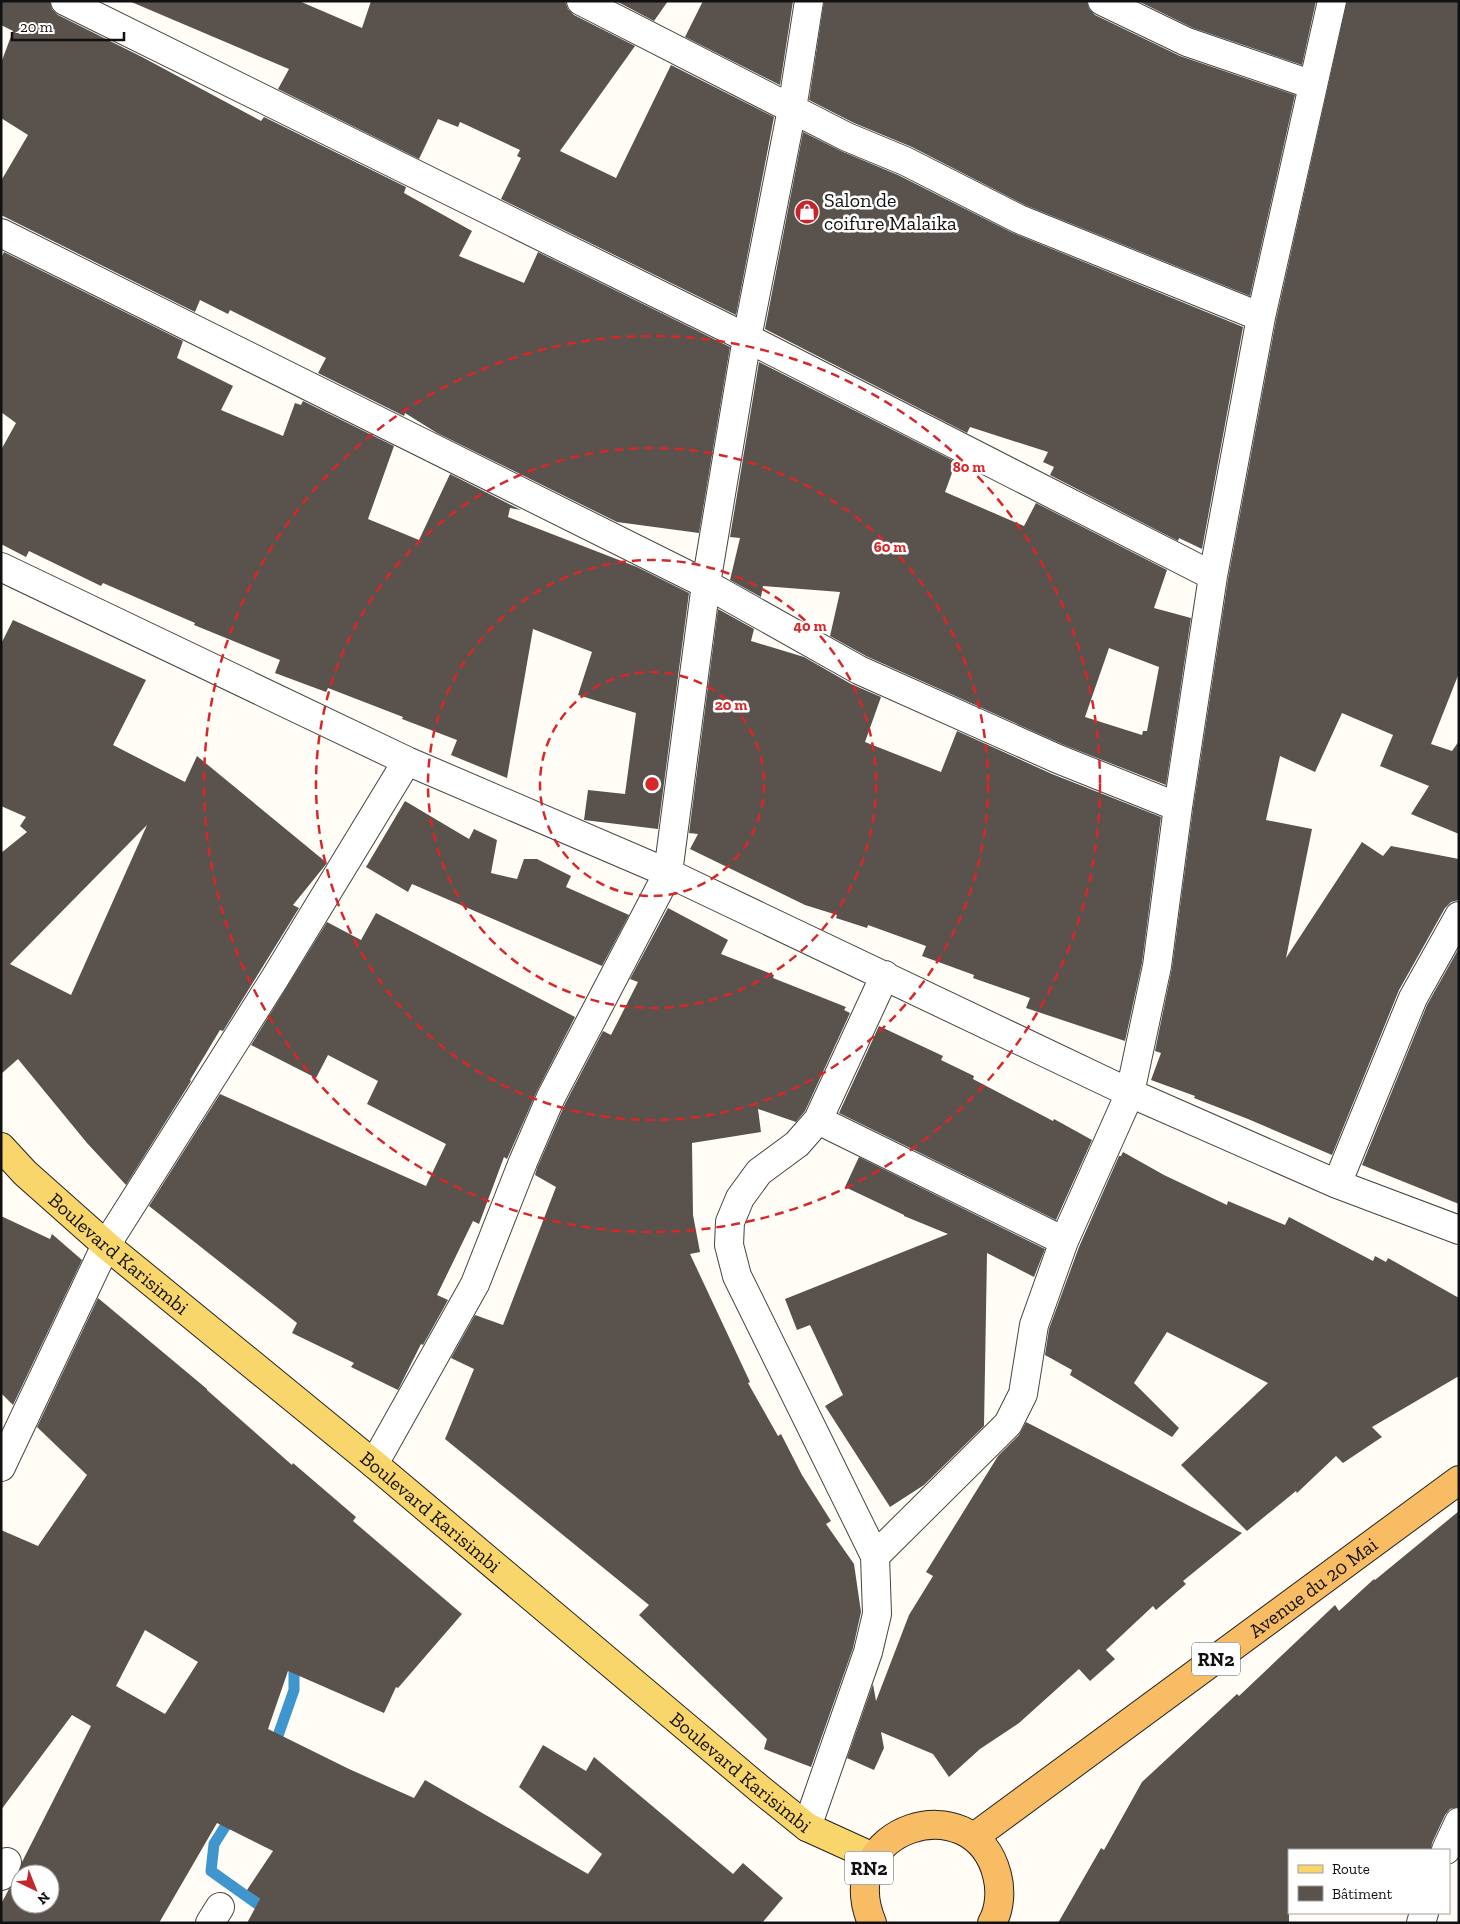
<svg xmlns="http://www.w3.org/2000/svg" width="1460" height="1924" font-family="'Zilla Slab',serif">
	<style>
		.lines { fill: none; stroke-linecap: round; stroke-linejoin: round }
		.stream { stroke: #3f96cf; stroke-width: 11 }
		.building { fill: #5a524d; fill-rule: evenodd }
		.minor-casing { stroke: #444; stroke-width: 30 }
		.primary-casing { stroke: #222; stroke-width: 30 }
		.trunk-casing { stroke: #222; stroke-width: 30 }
		.minor { stroke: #fff; stroke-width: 28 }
		.primary { stroke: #f9d66b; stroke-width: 28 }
		.trunk { stroke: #f7bc64; stroke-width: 28 }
		.ring { fill: none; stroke: #d62828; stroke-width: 2.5; stroke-dasharray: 9 6 }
		.labels { text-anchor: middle; stroke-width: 5; stroke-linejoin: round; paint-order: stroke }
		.shield { fill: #fff; stroke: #585858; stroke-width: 1 }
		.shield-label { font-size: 19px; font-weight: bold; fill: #111 }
		.poi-label { font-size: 20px; fill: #111; stroke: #fff; text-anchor: start }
		.street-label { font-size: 20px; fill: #111; stroke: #fff }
		.centre { fill: #d62828; stroke: #fff; stroke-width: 2.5 }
		.ring-label { font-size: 15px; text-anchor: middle; font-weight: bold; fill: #d62828; stroke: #fff; stroke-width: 5; stroke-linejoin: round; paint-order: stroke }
	</style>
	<rect width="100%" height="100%" fill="#fffdf5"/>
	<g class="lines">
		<path class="stream" d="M274 1747 294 1690V1659
			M233 1814 214 1844 211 1871 270 1913"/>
	</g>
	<path class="building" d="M1 1H50L52 9 58 15 142 57 261 121 264 117 406 187 404 193 472 231 459 256 524 283 538 252 730 347 699 533 617 522 437 433 405 413 404 416 318 373 326 358 230 310 228 314 200 300 195 312 1 215V181L28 135 1 118V63L13 31 1 25Z
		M129 1H299L362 28 371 1H565L568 9 574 15 635 46 560 151 616 178 671 65 774 117 736 315 501 199 521 158 517 156 520 150 460 122 458 127 438 119 419 159 278 89 289 69Z
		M616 1H668L654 21Z
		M703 1H793L780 85 685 37Z
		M824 1H1087L1089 9 1095 15 1180 56 1295 95 1250 296 1025 205 912 147 854 123 809 100Z
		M1138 1H1316L1302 65 1193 28Z
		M1347 1H1459V673L1431 744 1452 751 1459 741V834L1411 814 1429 786 1380 766 1393 735 1342 713 1315 772 1280 756 1266 820 1312 829 1286 958 1362 842 1383 856 1391 846 1459 859V900L1451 902 1445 908 1399 990 1332 1155 1248 1119 1194 1098 1195 1096 1151 1080 1161 1053 1155 1051 1172 968 1193 809 1228 579 1276 320Z
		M803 132 841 151 898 175 1013 233 1243 327 1202 549 1179 538 1178 541 1050 475 1054 467 1043 462 1048 452 970 427 967 433 765 329Z
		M4 252 183 341 177 358 233 386 221 410 283 436 295 403 301 405 303 401 394 446 368 519 419 540 450 474 521 510 510 508 508 517 637 567 689 593 658 829 584 820 588 790 625 794 636 713 578 695 592 652 533 629 507 778 451 755 457 740 402 719 403 717 328 688 326 692 275 673 280 660 194 625 195 623 103 583 101 586 29 551 26 557 1 544V450L16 423 1 412V258Z
		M759 362 956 462 945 492 1024 526 1036 503 1167 570 1154 608 1191 618 1166 785 1064 745 866 656 830 636 840 592 763 586 761 597 730 580 740 538 730 537ZM1109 648 1159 667 1147 731H1143L1142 735 1085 717Z
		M718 609 754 629 751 641 804 657 851 684 881 697 865 742 941 772 957 731 1052 774 1161 817 1142 963 1125 1041 1026 1008 1030 998 973 978 974 975 922 956 926 946 868 925 867 928 836 918 837 915 805 905 690 849 698 834 689 833Z
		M13 620 146 680 113 745 185 782 197 756 327 863 293 905 299 908 223 1031 220 1030 190 1080 191 1081 126 1185 87 1143 18 1059 1 1074V853L27 832 20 826 26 817 1 806V644ZM147 825 71 995 10 964Z
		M405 801 469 839 474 829 497 840 491 873 517 879 524 859H537L571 876 566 887 629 915 602 966 412 884 408 892 366 867Z
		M668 908 728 940 721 954 774 975 773 978 846 1007 844 1010 850 1013 805 1111 796 1122 758 1109 761 1132 692 1143 693 1215 700 1252 690 1254 750 1382 748 1383 778 1436 781 1434 802 1475 831 1521 826 1524 854 1564 861 1612 853 1648 811 1767 764 1749 767 1739 639 1615 649 1605 445 1439 474 1369 451 1358 475 1315 503 1325 556 1187 535 1175 537 1168 565 1104 603 1031 611 1035 638 982 630 979Z
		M376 913 575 1017 537 1091 507 1159 504 1157 479 1224 473 1221 437 1295 448 1300 423 1345 421 1344 398 1390 351 1367 354 1363 292 1333 297 1323 149 1206 220 1094 426 1186 446 1144 367 1104 378 1081 328 1055 316 1078 251 1045 327 922 361 940Z
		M1459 948V1204L1362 1165 1427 1005Z
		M879 1026 943 1056 941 1060 974 1076 973 1079 1053 1121 1054 1119 1092 1140 1056 1220 839 1113Z
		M1123 1152 1164 1175 1227 1205 1228 1201 1285 1225 1289 1217 1373 1261 1375 1256 1386 1262 1388 1258 1459 1298V1376L1372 1427 1382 1437 1343 1463 1336 1456 1297 1493 1296 1491 1247 1531 1181 1465 1268 1383 1167 1332 1134 1383 1179 1428 1172 1437 1070 1375 1072 1370 1045 1355 1049 1329 1079 1247 1119 1156H1121Z
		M859 1157 1045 1249 1034 1277 987 1253 984 1426 924 1485 890 1507 825 1406 843 1395 810 1325 797 1330 785 1299 948 1234 904 1216V1215L845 1187Z
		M1 1216 50 1239 52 1234 82 1260 13 1405 1 1393Z
		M98 1298 207 1389V1390L292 1465 293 1463 356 1517 353 1521 462 1614 398 1688 396 1687 384 1713 288 1671 268 1729 349 1769 414 1798 425 1780 588 1874 602 1854 519 1787 543 1745 586 1771 594 1757 733 1874 743 1863 783 1898 762 1923H247L260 1899 247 1890 273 1851 217 1823 159 1923H1V1904L9 1889 15 1882 22 1862 91 1726 72 1715 1 1810V1530L38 1546 87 1475 37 1427ZM145 1630 198 1662 165 1714 116 1686ZM20 1874H50V1904H20Z
		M1026 1422 1242 1533 1183 1581 1186 1584 1156 1610 1153 1606 1106 1650 1115 1659 1090 1681 1079 1669 1019 1723 980 1749 949 1777 933 1754 881 1732 884 1748 874 1770 847 1758 873 1684 876 1701 909 1615 933 1576 926 1572 998 1456 1019 1435Z
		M1459 1511V1807L1450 1809 1445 1815 1432 1843 1431 1850H1289V1923H1058L1101 1848 1104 1850 1142 1782 1237 1694 1239 1696 1335 1605 1339 1611 1374 1579 1375 1580Z"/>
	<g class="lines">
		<defs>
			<path id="minor" d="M65 1 747 338 1213 576
				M581 1 847 137 905 161 1019 219 1261 317
				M1102 1 1187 42 1313 85
				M1 233 706 584 859 670 1058 759 1178 807
				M1 567 407 761 668 873 1130 1093 1337 1184 1459 1230
				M818 1120 1064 1241
				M1337 1184 1413 998 1459 916
				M374 1464 475 1284 523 1162 551 1097 668 873 706 584 747 338 792 109 809 1
				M1 1467 106 1245 275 978 407 761
				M875 1556 1008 1424 1023 1394 1034 1325 1064 1241 1130 1093 1157 966 1178 807 1213 576 1261 317 1332 1
				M807 1827 868 1652 877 1614 875 1556 737 1276 729 1245 730 1222 740 1198 759 1172 797 1144 818 1120 885 975
				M1446 1850 1459 1822
				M1 1876 7 1862
				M210 1923 220 1907
				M1421 1923 1424 1913"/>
			<g id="primary">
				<path id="s1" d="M1 1147 25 1173 106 1245 374 1464 761 1790 807 1827 873 1857"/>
			</g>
			<g id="trunk">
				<path id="s2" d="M974 1837 1459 1480"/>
				<path d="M872 1923C832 1827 974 1784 997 1875 1001 1890 1000 1909 992 1923"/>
			</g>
		</defs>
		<use href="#minor" class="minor-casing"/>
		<use href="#primary" class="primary-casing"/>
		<use href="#trunk" class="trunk-casing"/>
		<use href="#minor" class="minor"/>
		<use href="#primary" class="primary"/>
		<use href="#trunk" class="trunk"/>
	</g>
	<g class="ring">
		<circle cx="652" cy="784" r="112"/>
		<circle cx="652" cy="784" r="224"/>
		<circle cx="652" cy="784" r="336"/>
		<circle cx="652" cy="784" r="448"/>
	</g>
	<defs>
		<symbol id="shop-disc" viewBox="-11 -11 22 22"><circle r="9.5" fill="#c4262e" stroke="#fff"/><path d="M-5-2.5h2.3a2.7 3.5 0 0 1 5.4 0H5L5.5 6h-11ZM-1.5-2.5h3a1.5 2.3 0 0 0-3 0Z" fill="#fff"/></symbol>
	</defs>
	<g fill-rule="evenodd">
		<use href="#shop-disc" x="793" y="198" width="28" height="28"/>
	</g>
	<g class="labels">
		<g class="shield">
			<rect x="1192" y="1642.5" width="48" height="33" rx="4"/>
			<rect x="845" y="1851.5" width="48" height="33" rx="4"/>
		</g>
		<g class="shield-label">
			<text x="1216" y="1666">RN2</text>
			<text x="869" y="1875">RN2</text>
		</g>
		<g class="poi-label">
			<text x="824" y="207">Salon de<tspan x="824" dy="23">coifure Malaika</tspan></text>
		</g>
		<g class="street-label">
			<text dy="7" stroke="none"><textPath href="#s1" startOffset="159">Boulevard Karisimbi</textPath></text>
			<text dy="7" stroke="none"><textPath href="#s1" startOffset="564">Boulevard Karisimbi</textPath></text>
			<text dy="7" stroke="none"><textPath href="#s2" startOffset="421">Avenue du 20 Mai</textPath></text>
			<text dy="7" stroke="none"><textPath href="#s1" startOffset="969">Boulevard Karisimbi</textPath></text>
		</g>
	</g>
	<circle cx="652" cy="784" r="8" class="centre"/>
	<g class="ring-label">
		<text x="969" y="472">80 m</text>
		<text x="890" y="552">60 m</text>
		<text x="810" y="631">40 m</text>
		<text x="731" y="710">20 m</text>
	</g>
	<rect width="1460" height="1924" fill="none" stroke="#111111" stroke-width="5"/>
	<rect x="1288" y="1849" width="162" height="65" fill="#ffffff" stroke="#a0a0a0"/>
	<rect x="1298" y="1865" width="25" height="8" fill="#f9d66b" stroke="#a0a0a0"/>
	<text x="1332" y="1874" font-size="15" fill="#111111">Route</text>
	<rect x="1298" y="1886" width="25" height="15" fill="#5a524d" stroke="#a0a0a0"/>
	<text x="1332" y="1899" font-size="15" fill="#111111">Bâtiment</text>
	<g transform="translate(35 1889) rotate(137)"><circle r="24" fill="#ffffff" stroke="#a0a0a0"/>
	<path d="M0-4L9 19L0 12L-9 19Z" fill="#c4262e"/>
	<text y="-8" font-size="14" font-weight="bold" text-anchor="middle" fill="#111111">N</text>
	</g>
	<path d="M12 32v8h112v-8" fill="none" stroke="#111111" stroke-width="2.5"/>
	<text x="20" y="32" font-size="15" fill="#111111" stroke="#ffffff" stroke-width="4" paint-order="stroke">20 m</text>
</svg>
